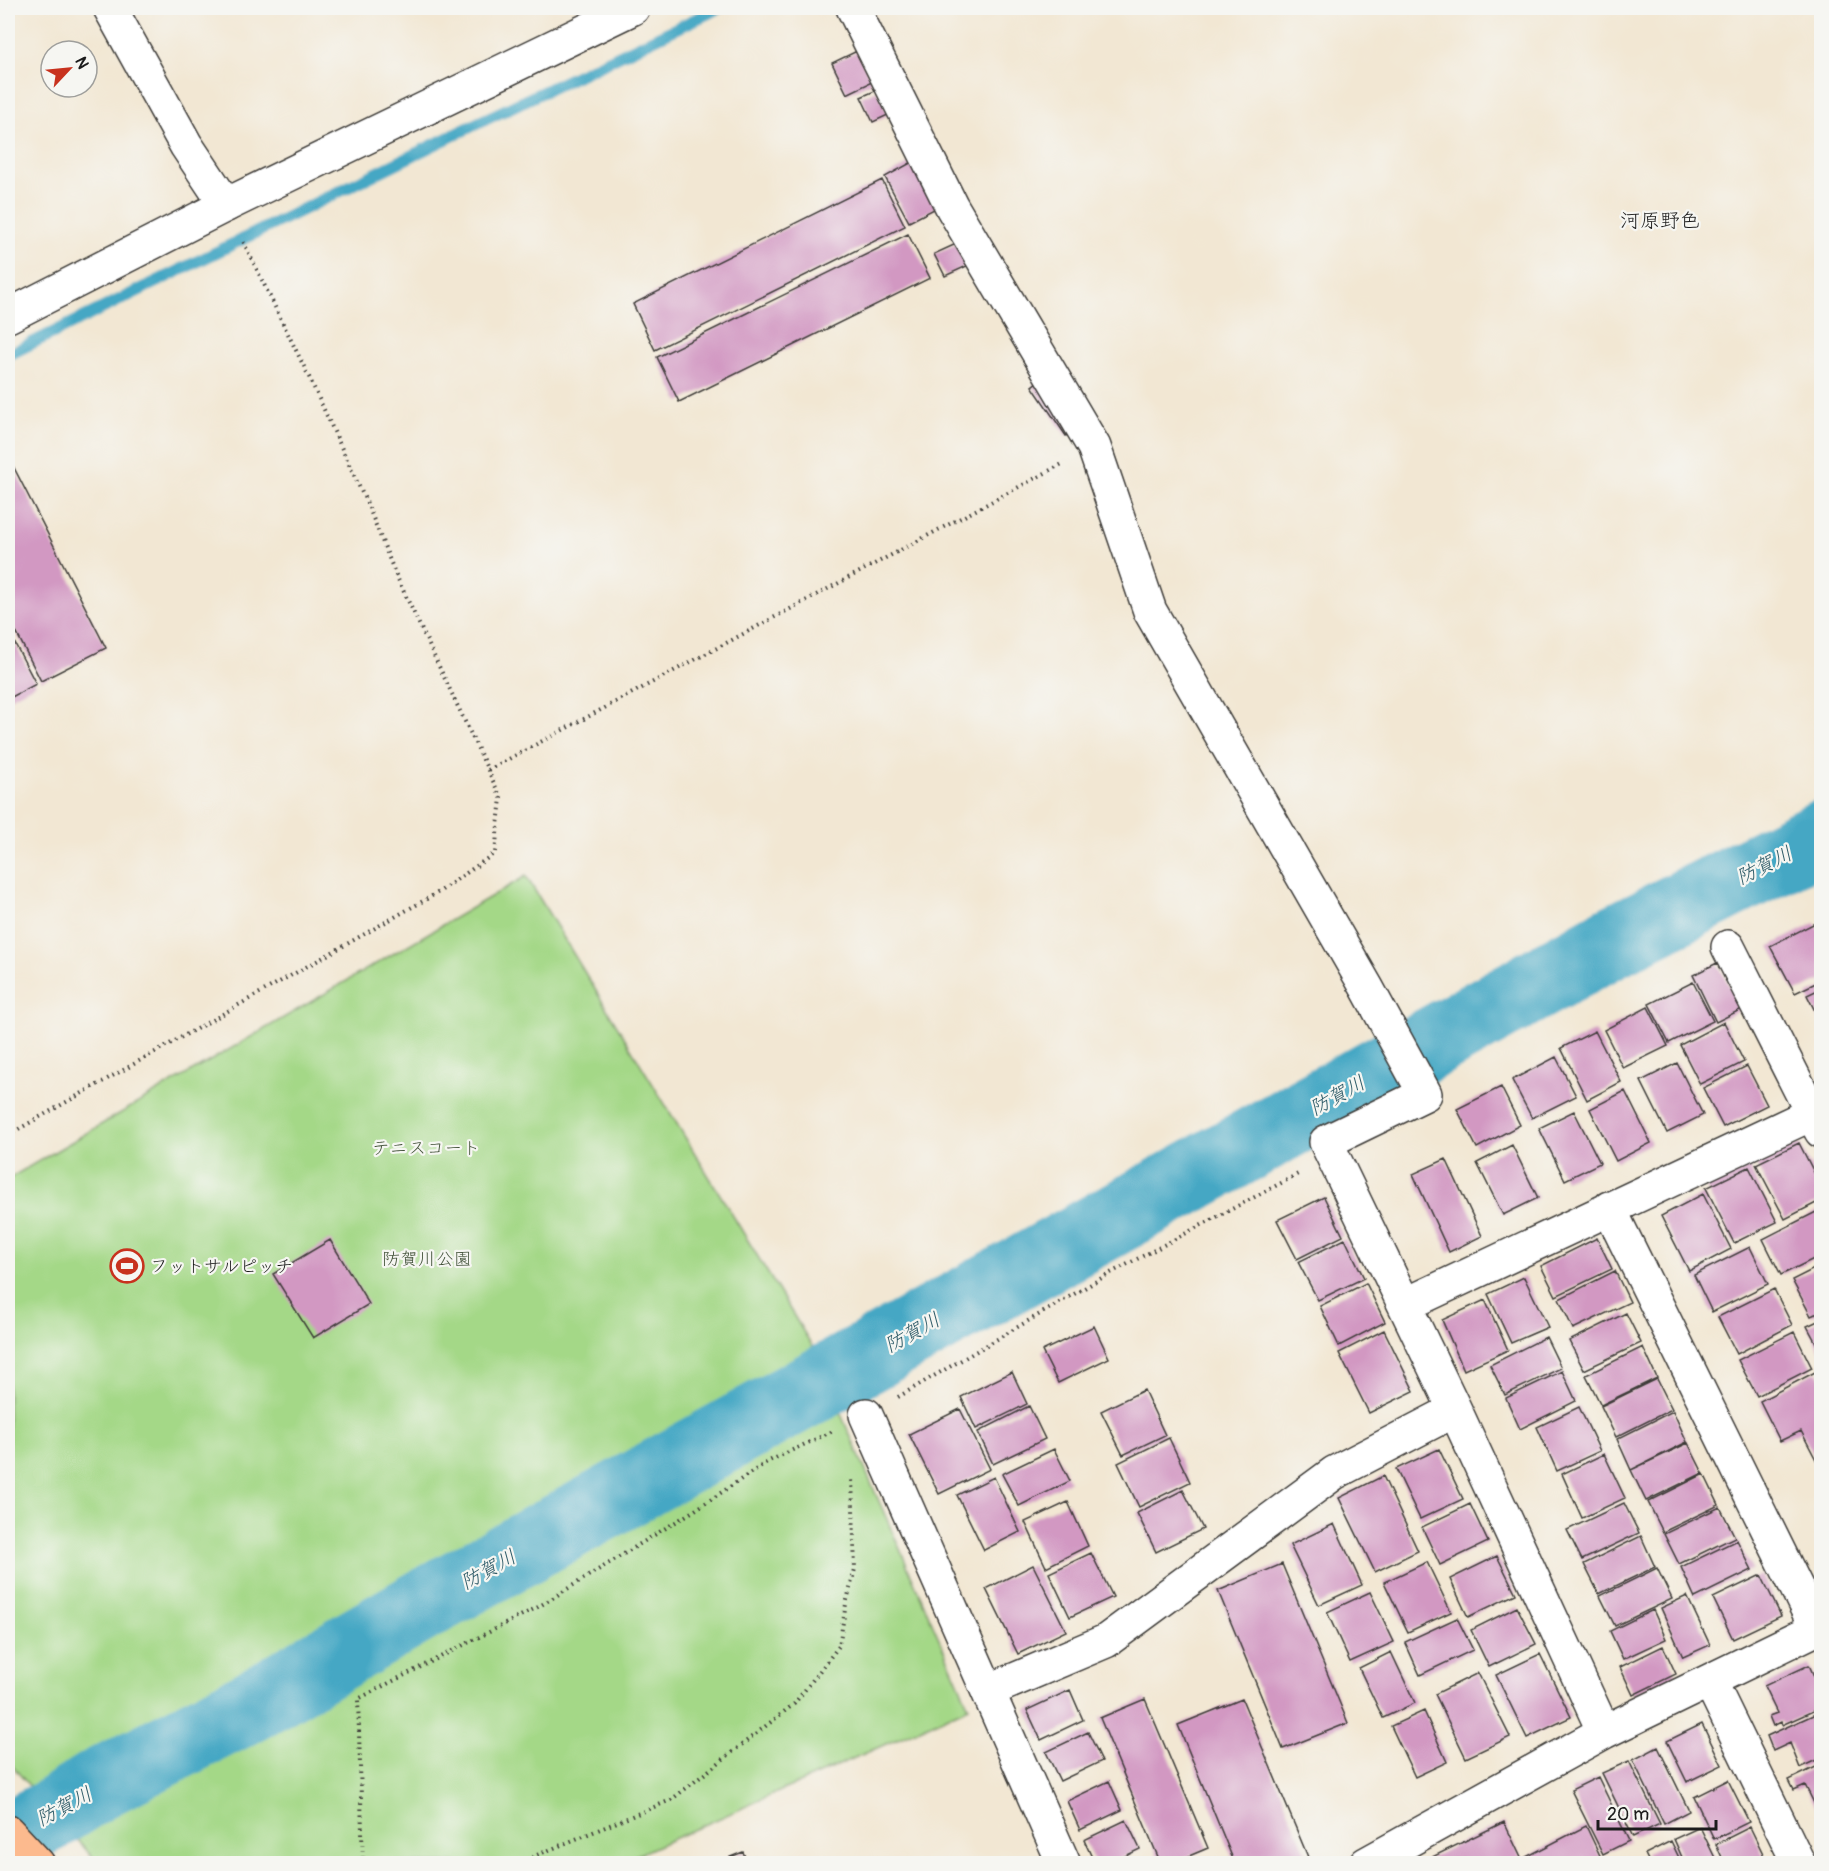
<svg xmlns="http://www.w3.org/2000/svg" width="1829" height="1871" font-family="Pangolin,'Klee One',sans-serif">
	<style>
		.green { fill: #a4d887; stroke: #607a52; stroke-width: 1.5 }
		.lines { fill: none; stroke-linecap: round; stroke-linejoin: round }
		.stream { stroke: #44a7c4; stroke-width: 12 }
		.river { stroke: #44a7c4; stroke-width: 72 }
		.building { fill: #d298c2 }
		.minor-casing { stroke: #3c3a37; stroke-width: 36 }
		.tertiary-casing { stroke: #3c3a37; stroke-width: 36 }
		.trunk-casing { stroke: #3c3a37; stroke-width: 36 }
		.path { stroke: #3c3a37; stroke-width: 4; stroke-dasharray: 1.5 4.5; stroke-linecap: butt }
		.minor { stroke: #fff; stroke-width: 33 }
		.tertiary { stroke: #fff; stroke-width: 33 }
		.trunk { stroke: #fcba8e; stroke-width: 33 }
		.labels { text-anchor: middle; stroke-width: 4.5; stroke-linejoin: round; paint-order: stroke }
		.park-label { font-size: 18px; fill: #45543c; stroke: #f6f6f2 }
		.poi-label { font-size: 18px; fill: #1c1c1c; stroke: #f6f6f2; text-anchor: start }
		.neighbourhood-label { font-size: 20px; fill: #1c1c1c; stroke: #f6f6f2 }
		.water-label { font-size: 20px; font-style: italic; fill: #2e5b68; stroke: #f6f6f2 }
	</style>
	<rect width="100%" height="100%" fill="#f6f6f2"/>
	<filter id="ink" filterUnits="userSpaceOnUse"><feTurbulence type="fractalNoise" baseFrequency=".0167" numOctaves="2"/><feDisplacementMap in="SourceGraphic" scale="12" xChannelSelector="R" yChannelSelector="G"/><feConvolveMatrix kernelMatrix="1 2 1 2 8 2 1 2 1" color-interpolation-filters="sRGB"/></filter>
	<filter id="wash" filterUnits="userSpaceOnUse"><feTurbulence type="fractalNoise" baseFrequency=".008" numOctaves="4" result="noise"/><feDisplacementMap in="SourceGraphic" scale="24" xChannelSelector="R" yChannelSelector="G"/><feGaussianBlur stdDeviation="1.35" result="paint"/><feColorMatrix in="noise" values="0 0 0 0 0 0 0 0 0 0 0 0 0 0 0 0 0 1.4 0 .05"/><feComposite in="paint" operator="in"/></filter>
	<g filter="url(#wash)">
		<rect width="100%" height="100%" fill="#f2e7d3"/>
		<path class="green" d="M526 876 822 1362 38 1796 8 1761V1179Z
			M833 1396 969 1707 619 1863H97L63 1822Z"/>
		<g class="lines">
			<path class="stream" d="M8 355 482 121 719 8"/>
			<path class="river" d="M8 1837 51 1815 101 1783 251 1706 425 1604 1614 941 1822 836"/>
		</g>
		<g id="blocks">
			<path class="building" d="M857 51 872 82 847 94 832 63Z
				M877 90 888 115 873 122 861 97Z
				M916 160 940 206 909 222 885 177Z
				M882 180 905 226 655 350 633 304Z
				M908 234 930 278 679 402 657 357Z
				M956 244 967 266 945 276 934 254Z
				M1042 378 1076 429 1066 436 1032 386Z
				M8 456 106 648 41 681 8 616Z
				M12 638 36 684 8 699V641Z
				M1815 923 1822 936V980L1795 993 1770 946Z
				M1717 963 1742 1009 1716 1022 1693 975Z
				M1693 982 1713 1021 1669 1043 1649 1004Z
				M1822 988V1025L1807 995Z
				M1648 1007 1668 1046 1623 1068 1604 1030Z
				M1724 1022 1744 1062 1700 1084 1680 1045Z
				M1595 1031 1621 1082 1587 1100 1561 1048Z
				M1556 1057 1576 1096 1532 1118 1512 1080Z
				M1677 1063 1703 1115 1667 1133 1641 1081Z
				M1747 1066 1767 1105 1723 1127 1703 1088Z
				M1501 1087 1520 1125 1477 1148 1457 1109Z
				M1625 1091 1651 1143 1616 1161 1590 1109Z
				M1574 1111 1600 1163 1565 1180 1539 1128Z
				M1799 1143 1822 1188V1200L1785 1219 1756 1164Z
				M1512 1145 1538 1198 1503 1215 1477 1163Z
				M1446 1159 1482 1236 1449 1252 1413 1174Z
				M1749 1167 1777 1222 1734 1243 1706 1188Z
				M1703 1194 1731 1249 1689 1271 1661 1216Z
				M1324 1197 1343 1236 1297 1259 1277 1220Z
				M1818 1211 1822 1218V1255L1781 1275 1763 1239Z
				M1597 1238 1612 1269 1556 1296 1541 1266Z
				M1345 1239 1364 1278 1318 1300 1298 1262Z
				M330 1240 369 1304 313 1338 273 1274Z
				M1750 1247 1768 1284 1712 1312 1694 1275Z
				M1822 1265V1311L1811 1316 1792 1280Z
				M1615 1271 1630 1302 1573 1329 1559 1299Z
				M1524 1277 1548 1327 1511 1343 1488 1294Z
				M1366 1283 1385 1322 1339 1346 1320 1306Z
				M1774 1289 1792 1325 1737 1354 1718 1317Z
				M1485 1300 1508 1350 1464 1370 1442 1320Z
				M1626 1313 1641 1343 1584 1370 1569 1341Z
				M1822 1319V1354L1807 1326Z
				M1094 1326 1109 1358 1058 1383 1042 1351Z
				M1384 1330 1414 1391 1369 1413 1339 1353Z
				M1794 1332 1812 1368 1757 1396 1738 1360Z
				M1546 1337 1561 1368 1505 1395 1490 1365Z
				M1643 1347 1657 1378 1601 1405 1586 1375Z
				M1562 1371 1576 1401 1520 1429 1506 1398Z
				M1817 1371 1822 1379V1471L1801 1431 1780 1441 1760 1401Z
				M1012 1372 1027 1404 976 1429 961 1397Z
				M1657 1379 1672 1409 1616 1437 1601 1406Z
				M1144 1390 1165 1435 1123 1455 1101 1411Z
				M1029 1406 1045 1439 993 1464 978 1432Z
				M1579 1407 1600 1451 1557 1471 1537 1427Z
				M960 1409 990 1469 939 1494 909 1434Z
				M1673 1411 1687 1442 1631 1470 1617 1439Z
				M1169 1438 1190 1482 1139 1507 1118 1463Z
				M1688 1443 1703 1473 1646 1501 1631 1470Z
				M1054 1449 1070 1481 1019 1506 1002 1474Z
				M1439 1449 1463 1499 1420 1519 1396 1469Z
				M1604 1454 1625 1498 1582 1518 1562 1474Z
				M1704 1474 1719 1505 1663 1532 1648 1502Z
				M1383 1476 1418 1551 1375 1572 1339 1498Z
				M994 1477 1020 1532 984 1550 957 1495Z
				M1183 1490 1203 1529 1156 1552 1137 1513Z
				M1068 1502 1088 1546 1046 1567 1025 1522Z
				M1624 1503 1639 1533 1582 1560 1567 1530Z
				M1470 1504 1488 1542 1440 1565 1422 1527Z
				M1720 1507 1735 1537 1679 1564 1664 1534Z
				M1334 1524 1362 1585 1319 1605 1290 1545Z
				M1641 1536 1655 1567 1599 1594 1584 1564Z
				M1737 1540 1752 1570 1695 1598 1681 1567Z
				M1091 1553 1113 1597 1070 1617 1049 1573Z
				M1497 1556 1516 1594 1468 1617 1450 1579Z
				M1427 1562 1451 1612 1408 1632 1384 1582Z
				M1282 1564 1348 1723 1283 1749 1218 1591Z
				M1033 1565 1066 1631 1018 1654 986 1589Z
				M1657 1568 1672 1599 1615 1626 1600 1596Z
				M1761 1575 1781 1616 1733 1639 1713 1598Z
				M1370 1592 1394 1642 1350 1662 1327 1612Z
				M1687 1596 1710 1645 1683 1657 1661 1608Z
				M1517 1607 1536 1644 1489 1667 1471 1630Z
				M1653 1610 1666 1639 1623 1659 1610 1631Z
				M1457 1618 1473 1650 1420 1675 1405 1642Z
				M1663 1646 1676 1674 1633 1695 1620 1667Z
				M1391 1652 1415 1703 1383 1718 1359 1668Z
				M1540 1654 1571 1717 1527 1738 1496 1675Z
				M1809 1665 1822 1694V1707L1782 1725 1781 1722 1773 1726 1769 1716 1777 1713 1764 1686Z
				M1478 1673 1510 1737 1466 1758 1435 1694Z
				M1070 1690 1083 1720 1041 1740 1027 1710Z
				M1145 1699 1208 1848 1170 1864H1161L1100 1718Z
				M1242 1699 1308 1857 1293 1864H1235L1178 1725Z
				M1424 1711 1447 1762 1415 1777 1391 1726Z
				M1822 1711V1758L1800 1768 1790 1743 1773 1751 1767 1736Z
				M1702 1724 1722 1765 1687 1782 1667 1741Z
				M1088 1732 1102 1761 1060 1781 1046 1752Z
				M1658 1747 1689 1811 1664 1824 1633 1760Z
				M1629 1761 1660 1824 1633 1837 1602 1773Z
				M1822 1764V1814L1819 1808 1817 1809 1805 1785 1794 1790 1789 1780Z
				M1598 1777 1629 1841 1603 1854 1571 1790Z
				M1728 1780 1749 1822 1714 1839 1694 1797Z
				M1109 1781 1122 1810 1080 1830 1067 1801Z
				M1126 1820 1140 1849 1109 1864H1095L1084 1840Z
				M1504 1822 1524 1864H1430L1428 1859Z
				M1586 1826 1604 1864H1530L1526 1857Z
				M1700 1827 1718 1864H1685L1674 1839Z
				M1750 1827 1768 1864H1725L1716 1844Z
				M1671 1841 1682 1864H1650L1645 1854Z
				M743 1852 748 1864H715V1863Z"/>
		</g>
	</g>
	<g filter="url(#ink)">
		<use href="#blocks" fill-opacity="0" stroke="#3c3a37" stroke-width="1.5"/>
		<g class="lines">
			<defs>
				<path id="minor" d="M110 8 186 145 226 205
					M853 8 952 207 1094 447 1150 611 1367 988 1425 1094 1326 1142 1455 1410 1604 1732
					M1728 947 1821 1131
					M1609 1208 1817 1629
					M1405 1305 1822 1109
					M866 1415 1064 1864
					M1710 1681 1799 1864
					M988 1691 1106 1641 1334 1473 1455 1410
					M1366 1864 1604 1732 1822 1626"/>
				<path id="tertiary" d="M8 316 226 205 633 8"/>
				<path id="trunk" d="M8 1832 38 1864"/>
			</defs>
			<use href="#minor" class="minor-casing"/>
			<use href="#tertiary" class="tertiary-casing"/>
			<use href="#trunk" class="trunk-casing"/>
			<path class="path" d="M488 770 1062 464
				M8 1135 439 892 495 853 501 798 395 573 369 508 310 379 242 239
				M898 1397 1105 1276 1300 1173
				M363 1864 358 1699 538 1607 695 1510 767 1462 833 1431
				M515 1864 671 1800 794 1704 839 1646 846 1604 855 1569 852 1478"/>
			<use href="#minor" class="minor"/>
			<use href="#tertiary" class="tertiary"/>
			<use href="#trunk" class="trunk"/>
		</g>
	</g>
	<defs>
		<symbol id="stadium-ring" viewBox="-11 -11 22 22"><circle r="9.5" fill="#f6f6f2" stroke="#c8321e" stroke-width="1.5"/><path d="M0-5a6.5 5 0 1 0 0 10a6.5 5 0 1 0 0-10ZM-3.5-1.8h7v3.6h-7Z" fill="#c8321e"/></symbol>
	</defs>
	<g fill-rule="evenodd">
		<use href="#stadium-ring" x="108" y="1247" width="38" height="38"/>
	</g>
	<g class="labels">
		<g class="park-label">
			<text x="426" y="1154">テニスコート</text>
			<text x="427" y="1265">防賀川公園</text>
		</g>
		<g class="poi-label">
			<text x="150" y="1272">フットサルピッチ</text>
		</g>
		<g class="neighbourhood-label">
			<text x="1660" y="227">河原野色</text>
		</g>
		<g class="water-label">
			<text transform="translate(1764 865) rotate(-27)" y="7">防賀川</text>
			<text transform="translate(1337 1095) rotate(-29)" y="7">防賀川</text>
			<text transform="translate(912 1332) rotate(-29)" y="7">防賀川</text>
			<text transform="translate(488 1569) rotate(-29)" y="7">防賀川</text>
			<text transform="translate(64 1806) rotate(-28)" y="7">防賀川</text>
		</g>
	</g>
	<rect width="1829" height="1871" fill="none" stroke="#f6f6f2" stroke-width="30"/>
	<g transform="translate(69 69) rotate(64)"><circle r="28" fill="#f6f6f2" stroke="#9f9f9c" stroke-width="1.5"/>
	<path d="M0-4.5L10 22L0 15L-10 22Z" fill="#c8321e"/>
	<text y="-9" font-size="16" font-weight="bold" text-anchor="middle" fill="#1c1c1c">N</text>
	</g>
	<path d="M1598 1820v9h118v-9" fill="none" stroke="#1c1c1c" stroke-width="3"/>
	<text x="1607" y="1820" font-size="18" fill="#1c1c1c" stroke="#f6f6f2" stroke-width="4.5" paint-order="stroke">20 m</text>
</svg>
